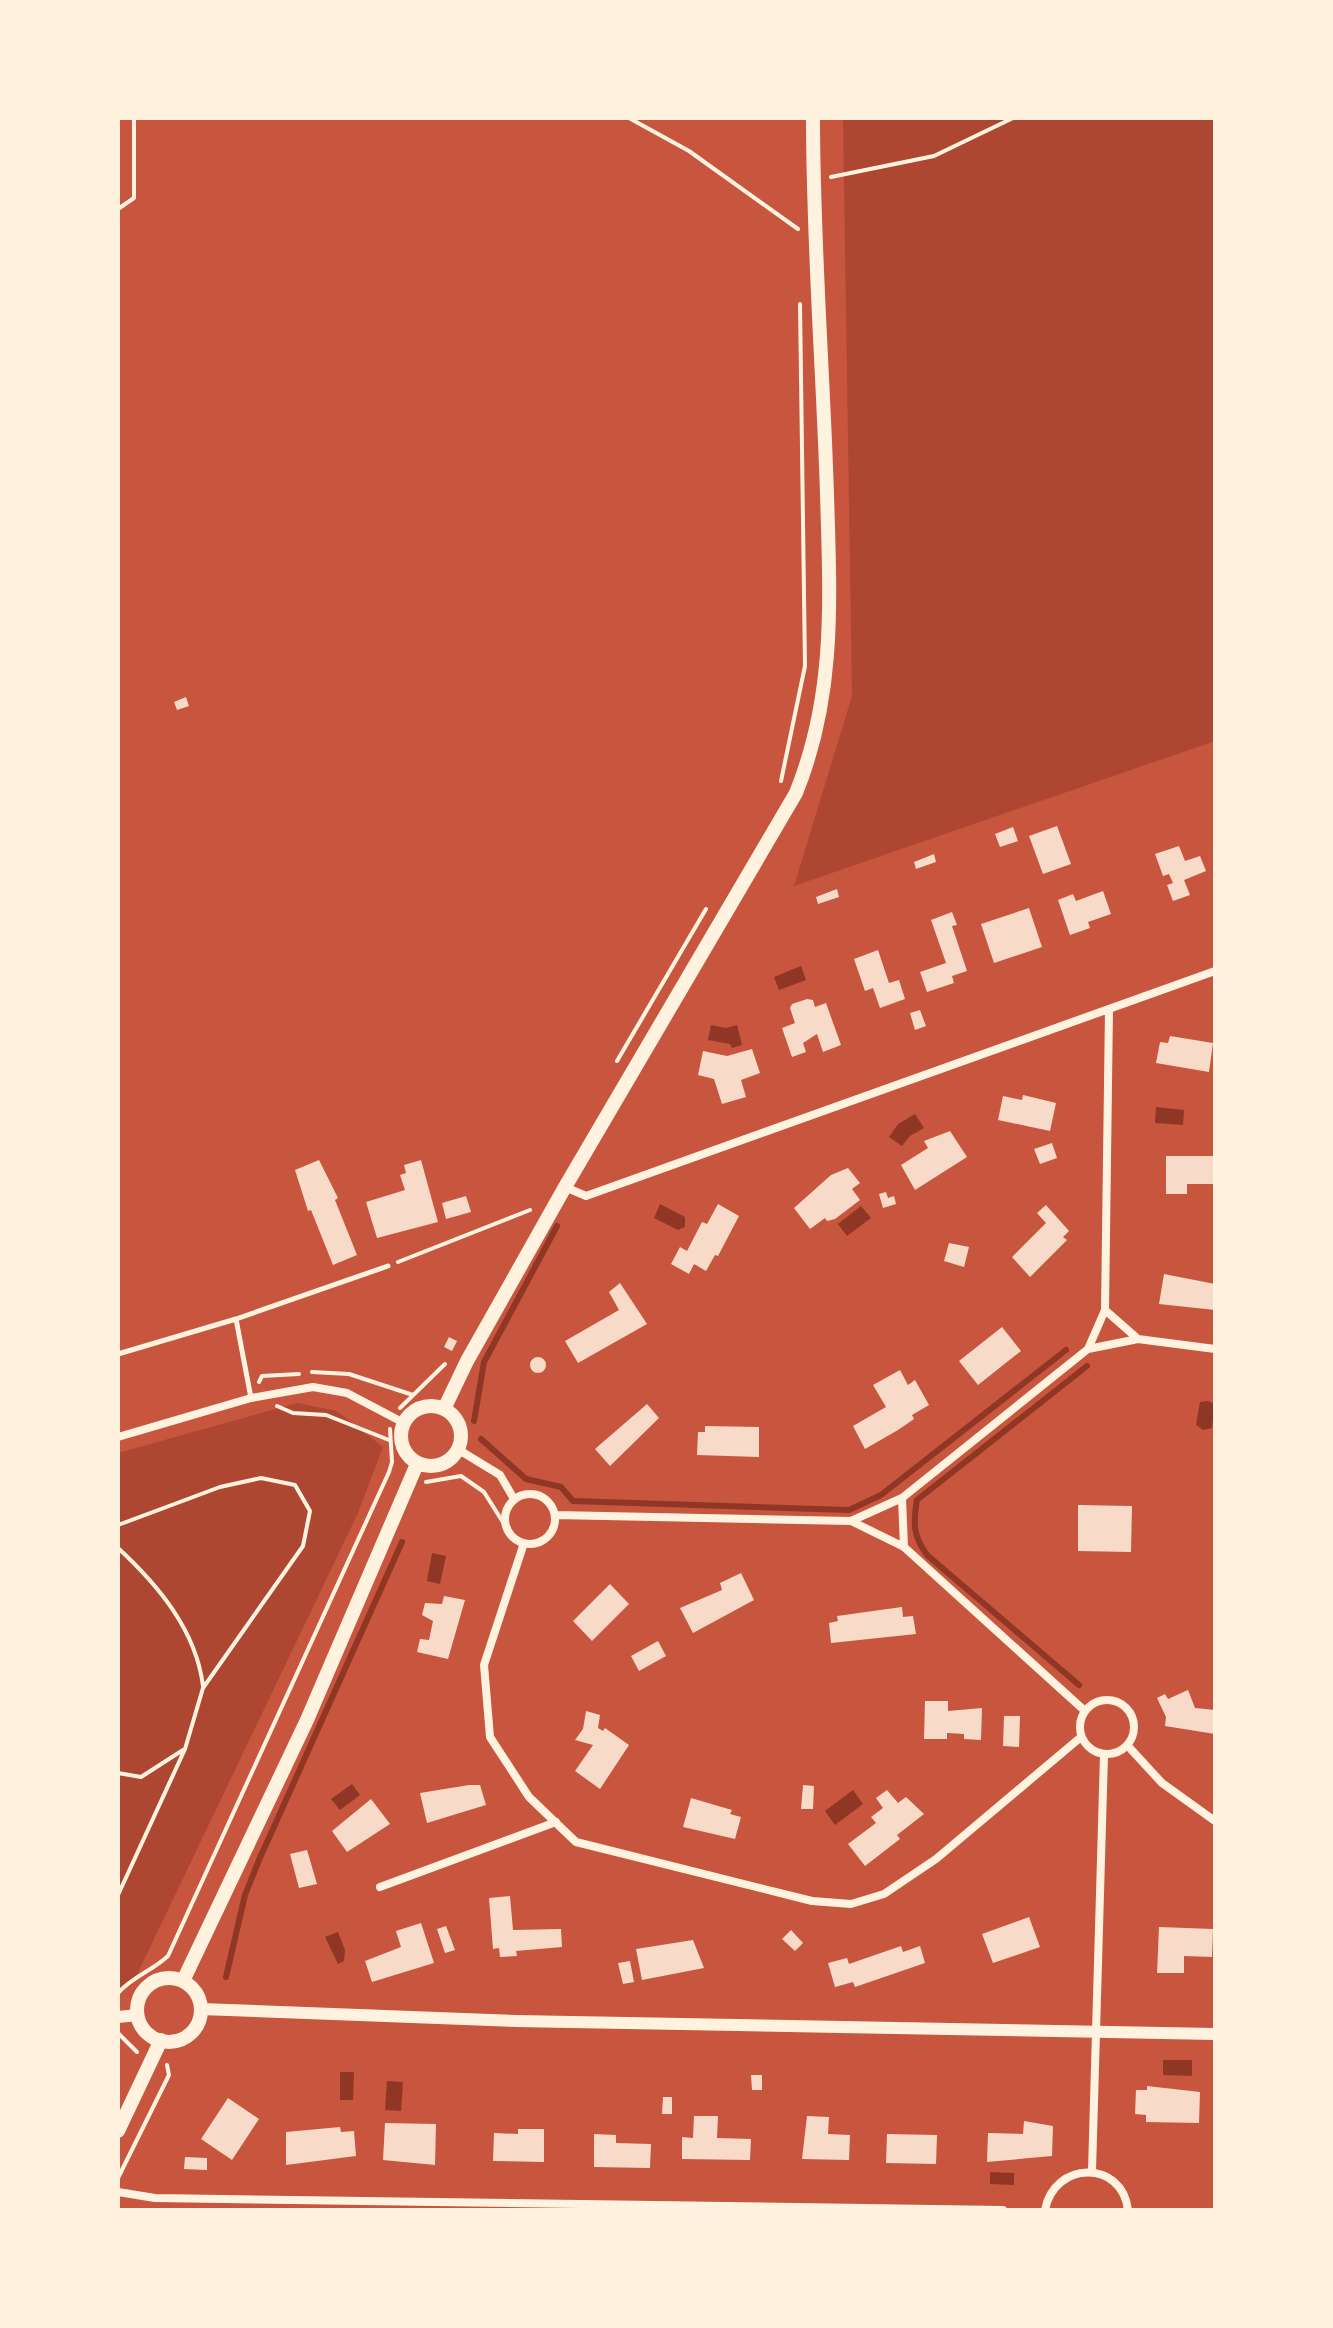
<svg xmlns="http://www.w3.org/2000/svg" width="1333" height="2328" font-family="'DejaVu Sans',sans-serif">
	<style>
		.green { fill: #ae4732 }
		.water { fill: #8f3625 }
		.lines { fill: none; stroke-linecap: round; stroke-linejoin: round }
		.stream { stroke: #8f3625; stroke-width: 6 }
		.building { fill: #f7dbc8 }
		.path { stroke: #fff3e0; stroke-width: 4 }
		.service { stroke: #fff3e0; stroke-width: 5 }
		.minor { stroke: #fff3e0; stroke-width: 8 }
		.tertiary { stroke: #fff3e0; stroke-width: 12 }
		.secondary { stroke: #fff3e0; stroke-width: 14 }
	</style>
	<rect width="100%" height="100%" fill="#c8553d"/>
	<path class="green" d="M843 118H1215V741L794 886 852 696Z
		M297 1403 337 1411 383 1447 358 1513 132 1985 118 1988V1453Z"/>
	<path class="water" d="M801 966 806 980 779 990 774 977Z
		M711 1025 726 1028 737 1025 742 1045 732 1048 730 1044 708 1040Z
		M1156 1107 1184 1110 1183 1125 1155 1123Z
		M915 1114 924 1128 910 1136 902 1146 889 1137 898 1124Z
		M660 1204 685 1217V1227L678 1230 654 1218Z
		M861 1206 871 1218 847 1236 838 1224Z
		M1208 1401 1215 1404 1212 1428 1203 1430 1196 1425 1200 1402Z
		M432 1553 446 1556 440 1584 427 1581Z
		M352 1784 360 1795 340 1810 331 1799Z
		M853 1790 863 1804 835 1825 825 1811Z
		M338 1932 345 1950 344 1961 338 1964 325 1937Z
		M1163 2060H1192V2076L1163 2075Z
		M340 2072H354L353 2100H340Z
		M387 2081 403 2082 401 2111 385 2110Z
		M990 2172 1014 2173V2185L990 2184Z"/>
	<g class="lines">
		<path class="stream" d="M474 1421 484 1362 557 1226
			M481 1439 526 1479 561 1487 573 1501 849 1510 881 1495 1066 1350
			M1079 1685 927 1555C913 1536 913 1523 917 1500L1087 1366
			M226 1977 245 1895 259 1860 402 1542"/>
	</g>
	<path class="building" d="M186 697 189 706 177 710 174 702Z
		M1057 826 1071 864 1043 874 1029 836Z
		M1013 827 1018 841 1000 847 995 834Z
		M1179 846 1185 861 1200 856 1206 871 1184 880 1190 895 1173 901 1167 885 1173 883 1169 874 1163 876 1155 854Z
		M934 854 936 862 916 869 914 862Z
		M837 889 839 897 818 904 816 897Z
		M1103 891 1111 914 1088 922 1090 928 1070 935 1058 900 1073 894 1076 901Z
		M1029 908 1042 947 994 963 981 924Z
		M952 912 957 925 952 926 967 971 952 976 954 983 927 992 920 972 946 963 931 920Z
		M878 950 889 983 899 980 905 999 880 1008 873 988 865 991 854 959Z
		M807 999 813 1000 815 1007 826 1003 841 1045 823 1052 817 1034 803 1043 806 1052 792 1057 782 1028 795 1023 790 1008 792 1004Z
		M920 1010 926 1026 915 1030 910 1013Z
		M1170 1036 1213 1043 1209 1072 1156 1063 1160 1042 1168 1043Z
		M752 1049 760 1073 741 1080 746 1097 722 1104 714 1079 698 1075 703 1051 727 1056Z
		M1023 1095 1056 1103 1050 1131 998 1120 1003 1096 1022 1100Z
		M950 1131 967 1157 915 1190 901 1165 928 1148 924 1141Z
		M1052 1143 1057 1158 1040 1164 1034 1149Z
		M1166 1156H1214L1213 1184H1187V1194H1166Z
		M319 1160 338 1198 335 1200 357 1255 333 1265 311 1210 308 1211 295 1170Z
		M421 1160 438 1222 377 1238 366 1202 405 1190 400 1175 406 1173 404 1165Z
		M848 1168 860 1183 852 1189 860 1200 835 1219 827 1221 825 1218 810 1229 794 1208 831 1175Z
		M886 1192 888 1198 894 1196 896 1204 883 1208 879 1194Z
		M466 1196 471 1212 446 1219 442 1203Z
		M718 1204 739 1216 718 1256 715 1255 706 1271 694 1264 689 1274 671 1264 680 1247 687 1251 702 1222 707 1224Z
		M1046 1205 1069 1231 1063 1237 1067 1240 1030 1277 1012 1257 1046 1223 1037 1213Z
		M949 1243 969 1247 964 1267 944 1261Z
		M1164 1274 1215 1284V1310L1159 1304Z
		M620 1283 647 1324 578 1363 565 1341 619 1310 609 1292Z
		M1002 1327 1021 1351 978 1385 959 1361Z
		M449 1337 457 1341 452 1351 444 1347Z
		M530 1365a8 8 0 1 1 16 0a8 8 0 1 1-16 0Z
		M900 1370 908 1385 915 1380 929 1405 912 1415 914 1419 898 1430 865 1449 853 1426 886 1407 873 1385Z
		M647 1404 659 1418 610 1466 595 1449Z
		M705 1426 759 1427V1457L697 1455 698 1432H705Z
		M1078 1505 1132 1506 1131 1552 1078 1551Z
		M741 1573 754 1600 693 1633 680 1608 722 1590 720 1583Z
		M610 1584 629 1604 592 1641 573 1621Z
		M444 1596 465 1600 448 1659 417 1652 420 1639 429 1640 433 1621 422 1615 425 1603 442 1604Z
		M902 1607 903 1617 913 1616 916 1634 831 1643 829 1623 838 1621 837 1616Z
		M658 1641 666 1656 639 1671 631 1656Z
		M1188 1690 1195 1708 1215 1710V1734L1165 1726 1166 1717 1157 1698 1165 1694 1168 1699Z
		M925 1701H948V1711L982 1708 981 1740 964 1739V1734L947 1733V1739H924Z
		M586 1711 600 1715 598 1728 603 1731 605 1728 629 1745 600 1789 575 1771 593 1745 575 1740 583 1729Z
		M1004 1716H1020L1019 1747 1003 1746Z
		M469 1785H480L486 1805 427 1823 420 1793Z
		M803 1785 814 1786 813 1809H801Z
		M887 1790 898 1803 906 1797 924 1814 897 1835 900 1839 865 1866 848 1844 876 1823 871 1817 883 1808 876 1798Z
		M691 1798 732 1810 730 1814 741 1817 735 1839 683 1827Z
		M371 1799 390 1824 347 1852 332 1831Z
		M307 1850 317 1884 299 1888 290 1854Z
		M510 1896 513 1930 561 1929 562 1947 516 1951 517 1956 500 1957 499 1948 493 1949 489 1898Z
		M1029 1917 1040 1947 993 1963 982 1934Z
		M421 1923 434 1963 372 1982 365 1961 401 1947 396 1931Z
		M446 1926 455 1950 445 1953 437 1929Z
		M1159 1927 1213 1929 1212 1957 1184 1956V1973H1157Z
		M791 1930 803 1943 795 1951 782 1939Z
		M693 1940 704 1968 642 1980 636 1949Z
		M901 1946 903 1952 920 1946 925 1963 855 1987 853 1982 835 1987 828 1963 847 1958 849 1964Z
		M630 1961 634 1982 623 1984 618 1963Z
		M751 2075H762V2090H752Z
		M1147 2086 1200 2092 1199 2123 1146 2122V2115L1135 2114 1136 2090H1147Z
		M663 2097H672V2114H662Z
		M228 2098 259 2119 232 2160 201 2139Z
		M694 2116H718L717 2138 751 2139 750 2160 682 2159V2137L693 2138Z
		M807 2116 829 2117 828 2134 850 2135 849 2160 802 2159Z
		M1024 2121 1053 2126 1052 2156 987 2162 988 2133 1023 2134Z
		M385 2123 436 2124 435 2165 383 2160Z
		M340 2127 341 2132 354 2131 356 2156 286 2165V2132Z
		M518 2129H544V2162L493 2161 494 2133 518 2134Z
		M594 2134 616 2135V2143L651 2144 650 2168 594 2167Z
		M887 2134 937 2135 936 2164 886 2163Z
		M185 2157 207 2158V2170L184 2169Z"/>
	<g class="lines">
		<path class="path" d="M629 118 689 151 798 229
			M831 177 934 156 1013 118
			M118 209 134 198V118
			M781 781 805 666 800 304
			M617 1061 706 909
			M398 1262 530 1210
			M312 1372 349 1374 413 1395
			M259 1382 262 1376 299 1374
			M277 1406 293 1413 326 1415 389 1440
			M400 1408 445 1364
			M426 1482 461 1476 484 1492 506 1527
			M118 1525 220 1487 261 1478 295 1485 310 1511 303 1546 203 1688 185 1749 118 1895
			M118 1548C158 1585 196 1630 203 1686
			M118 1773 141 1777 183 1750
			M118 1993C133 1976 152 1971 168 1956L389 1472 392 1462 390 1429
			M118 2033 137 2052
			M118 2178 169 2075 167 2065"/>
		<path class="service" d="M236 1319 251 1398
			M118 1354 236 1319 388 1266"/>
		<path class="minor" d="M565 1187 586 1196 1215 971
			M1105 1310 1138 1339
			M1088 1349 1105 1310 1109 1009
			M118 1437 251 1398 313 1387 347 1393 404 1423
			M459 1450 500 1475 514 1499
			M505 1519a25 25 0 1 1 50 0a25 25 0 1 1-50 0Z
			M902 1498 904 1547
			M555 1515 851 1521
			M524 1543 484 1665 490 1737 529 1797 576 1842 812 1901 851 1904 884 1894 936 1859 1081 1737
			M1080 1727a27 27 0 1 1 54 0a27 27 0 1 1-54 0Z
			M1085 1711 904 1547 851 1521 902 1498 1088 1349 1138 1339 1215 1349
			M1127 1745 1162 1783 1215 1821
			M380 1887 556 1822
			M1092 2171 1104 1755
			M118 2192 155 2198 1003 2210
			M1045 2210C1054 2161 1122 2159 1128 2210"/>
		<path class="tertiary" d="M201 2009 516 2021 1215 2034
			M118 2017 138 2015"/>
		<path class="secondary" d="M401 1436a30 30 0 1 1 60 0a30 30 0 1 1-60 0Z
			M444 1409 467 1361 565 1187 796 793C836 694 830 599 827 494 823 369 813 244 813 118
			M137 2010a32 32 0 1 1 64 0a32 32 0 1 1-64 0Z
			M183 1981 307 1720 417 1464
			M118 2131 161 2040"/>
	</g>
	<rect width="1333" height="2328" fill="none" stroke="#fff3e0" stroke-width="240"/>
</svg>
